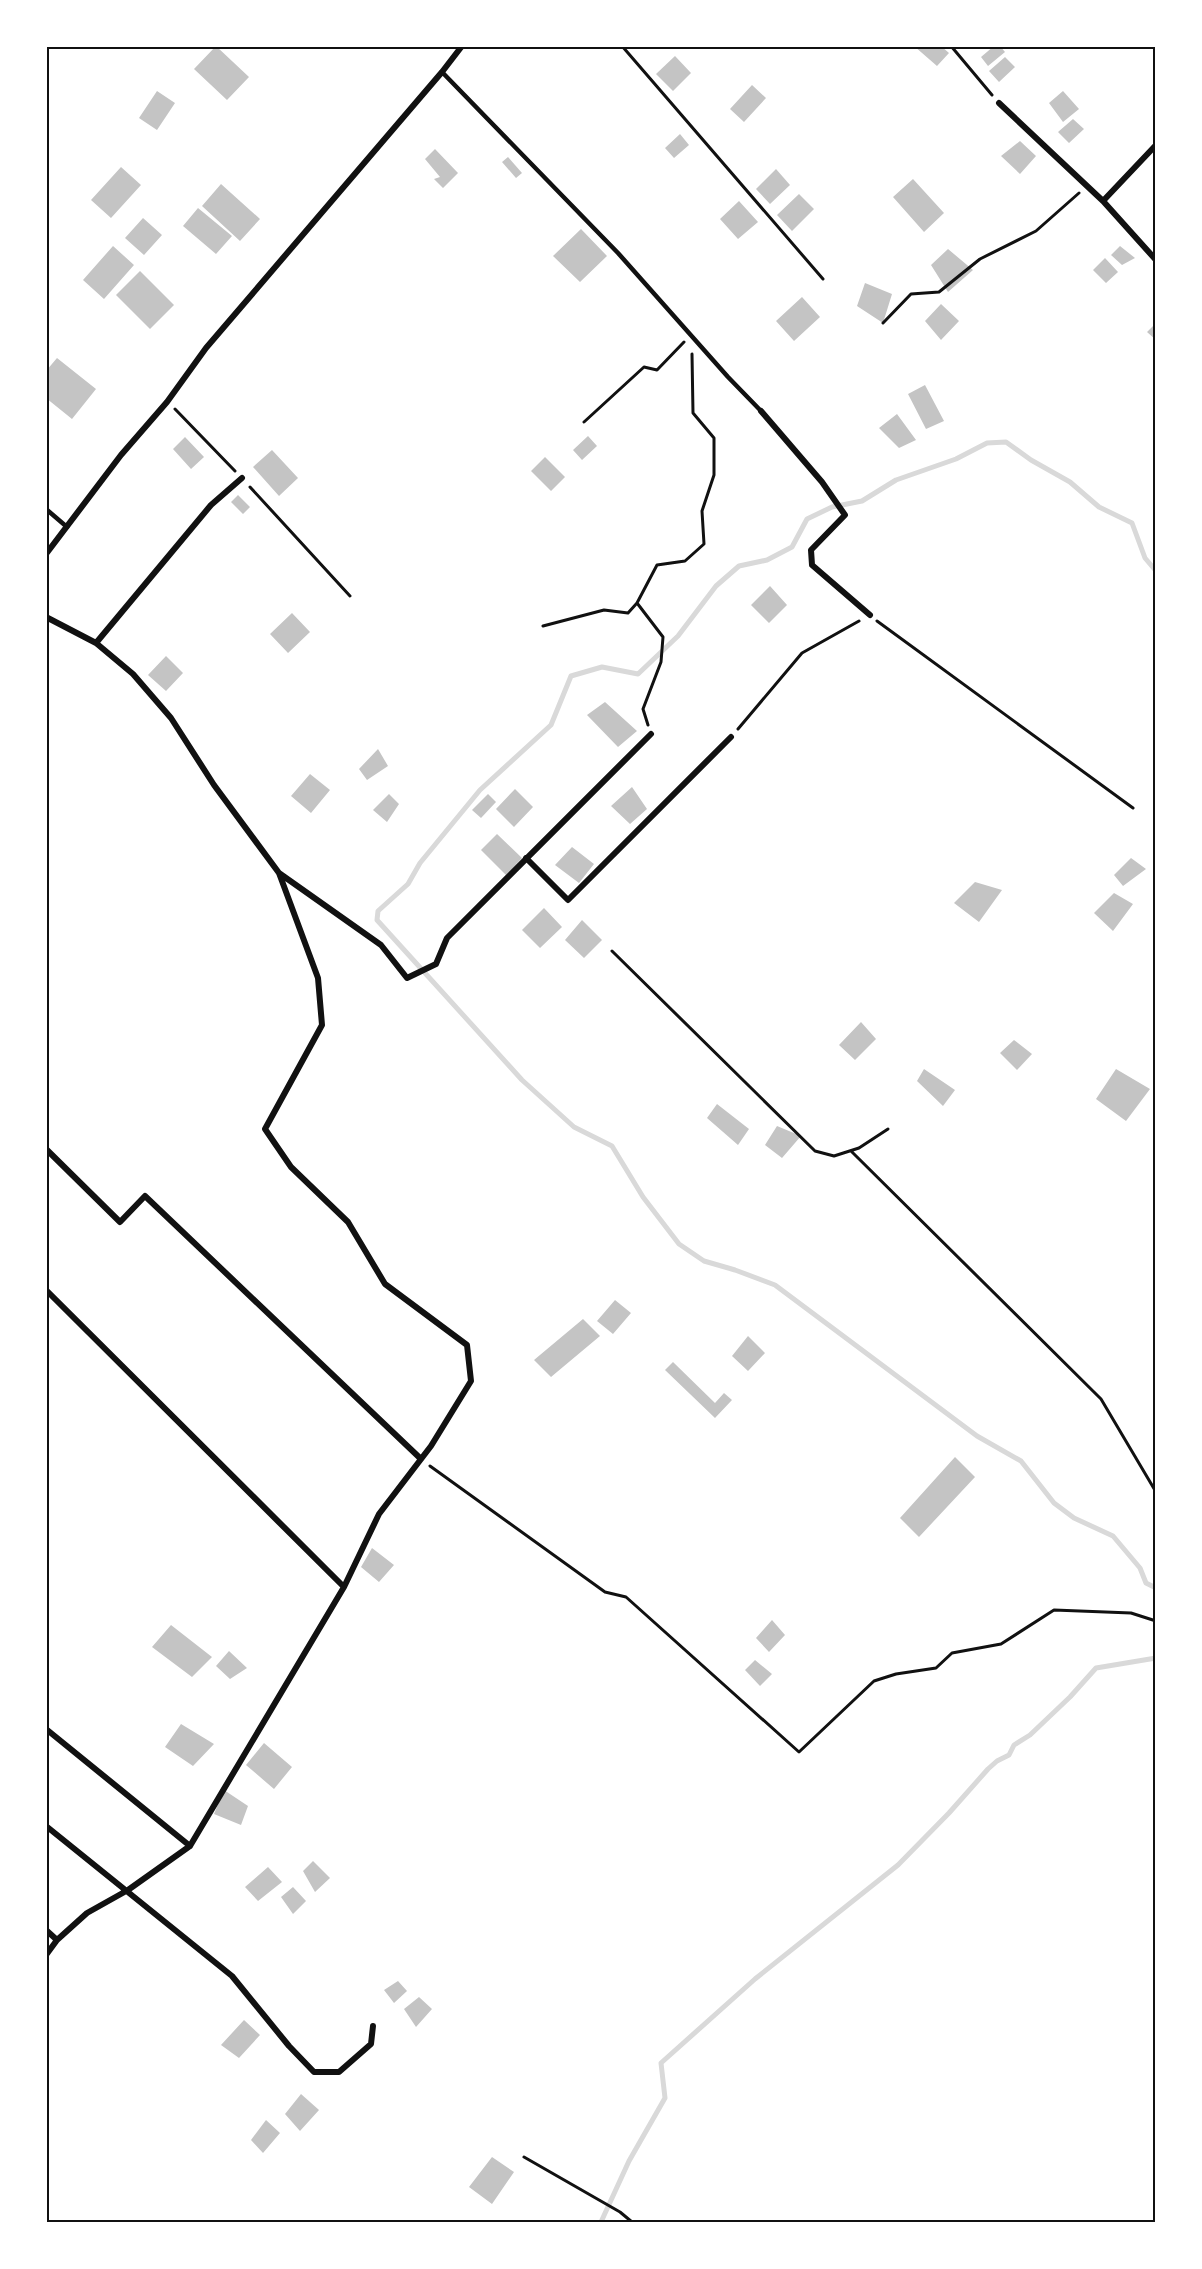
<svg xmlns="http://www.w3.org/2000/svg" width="1202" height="2269" font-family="Roboto,sans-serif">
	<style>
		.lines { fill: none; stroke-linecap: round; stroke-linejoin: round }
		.stream { stroke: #d9d9d9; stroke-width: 5 }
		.building { fill: #c4c4c4 }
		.path { stroke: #111; stroke-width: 3 }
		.service { stroke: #111; stroke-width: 4.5 }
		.minor { stroke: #111; stroke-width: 6 }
		.neatline { fill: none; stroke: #111; stroke-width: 2 }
	</style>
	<rect width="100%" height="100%" fill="#fff"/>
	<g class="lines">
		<path class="stream" d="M1156 571 1145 558 1132 523 1099 507 1070 482 1031 460 1006 442 987 443 956 459 896 480 862 501 832 507 807 519 792 547 767 560 739 566 716 586 678 636 638 674 602 667 571 676 551 725 480 790 420 863 408 884 378 911 377 920 522 1080 574 1127 612 1146 643 1197 679 1244 704 1261 735 1270 775 1285 977 1436 1021 1461 1054 1503 1074 1518 1113 1536 1140 1568 1146 1583 1156 1588
			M601 2222 629 2161 665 2098 661 2063 755 1979 898 1865 949 1813 988 1769 997 1761 1009 1755 1014 1745 1030 1735 1070 1697 1096 1668 1156 1658"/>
	</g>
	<path class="building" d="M216 46 249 77 227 100 194 69Z
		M914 46H941L949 53 937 66Z
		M994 46H1000L1005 52 988 66 981 57Z
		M675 56 691 73 673 91 656 74Z
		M1005 57 1015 67 999 82 989 71Z
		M752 85 766 98 744 122 730 109Z
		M157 91 175 103 157 130 139 118Z
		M1063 91 1079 109 1063 122 1049 103Z
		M1073 119 1084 129 1069 143 1058 132Z
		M680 134 689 145 674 158 665 148Z
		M1020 141 1036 156 1020 174 1001 156Z
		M435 149 458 173 443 188 434 179 440 177 425 159Z
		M508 157 522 173 516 178 502 162Z
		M121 167 141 185 111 218 91 200Z
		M776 169 790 185 770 204 756 189Z
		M913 179 944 213 924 232 893 197Z
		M221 184 260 219 240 241 202 206Z
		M799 194 814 209 792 231 777 215Z
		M739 201 758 222 738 239 720 219Z
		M198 208 232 236 216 254 183 226Z
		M143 218 162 235 144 255 125 238Z
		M581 229 607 256 580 282 553 256Z
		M113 246 134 265 104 299 83 280Z
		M1120 246 1135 258 1122 265 1111 255Z
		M948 249 973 270 948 292 931 265Z
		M1105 258 1118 272 1106 283 1093 270Z
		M140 271 174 305 150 329 116 295Z
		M865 283 892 294 883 323 857 306Z
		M802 297 820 317 794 341 776 321Z
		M941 304 959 321 941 340 925 321Z
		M1156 323V340L1147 332Z
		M57 358 96 389 72 419 46 398V371Z
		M925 385 944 421 926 429 908 394Z
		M897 414 916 440 899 448 879 428Z
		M588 436 597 446 582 460 573 450Z
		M185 437 204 457 191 469 173 449Z
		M272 450 298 478 279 496 253 467Z
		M545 457 565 477 551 491 531 471Z
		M238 495 250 507 243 514 231 502Z
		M770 586 787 605 769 623 751 605Z
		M292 613 310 632 288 653 270 634Z
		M166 656 183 673 166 691 148 675Z
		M605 702 637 731 618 747 587 715Z
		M378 749 388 766 367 780 359 769Z
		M310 774 330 790 311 813 291 796Z
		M632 787 647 809 630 824 611 806Z
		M515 789 533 807 514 827 496 809Z
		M389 794 399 804 387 822 373 810Z
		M488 794 496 802 481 818 472 810Z
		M497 834 522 858 506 875 481 850Z
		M572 847 594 864 579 883 555 865Z
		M1131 858 1146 869 1123 886 1114 875Z
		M975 882 1002 890 979 922 954 903Z
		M1114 893 1133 904 1113 931 1094 913Z
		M544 908 562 927 540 948 522 930Z
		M582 920 602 940 584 958 565 940Z
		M861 1022 876 1039 855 1060 839 1045Z
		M1014 1040 1032 1054 1017 1070 1000 1053Z
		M924 1069 955 1090 943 1106 917 1081Z
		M1116 1069 1150 1089 1126 1121 1096 1099Z
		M717 1104 749 1129 738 1145 707 1118Z
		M777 1126 801 1136 782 1158 765 1145Z
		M615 1300 631 1313 613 1334 597 1321Z
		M583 1319 600 1336 551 1377 534 1360Z
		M748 1336 765 1353 748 1371 732 1356Z
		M673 1362 715 1403 724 1393 732 1400 715 1418 665 1370Z
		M955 1457 975 1477 919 1537 900 1518Z
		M372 1548 394 1565 379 1582 361 1567Z
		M772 1620 785 1635 769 1652 756 1638Z
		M171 1625 212 1657 192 1677 152 1647Z
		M229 1651 247 1668 230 1679 216 1666Z
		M755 1660 772 1674 760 1686 745 1670Z
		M181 1724 214 1744 193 1766 165 1747Z
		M264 1743 292 1767 274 1789 246 1765Z
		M224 1790 248 1806 241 1825 214 1814Z
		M313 1861 330 1878 315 1892 303 1871Z
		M268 1867 282 1882 258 1901 245 1887Z
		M293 1887 306 1901 293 1914 281 1897Z
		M398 1981 407 1991 394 2003 384 1990Z
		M419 1997 432 2009 416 2027 404 2009Z
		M244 2020 260 2035 239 2058 221 2045Z
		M301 2094 319 2110 300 2131 285 2114Z
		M266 2120 280 2133 263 2153 251 2140Z
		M492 2157 514 2172 492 2204 469 2187Z"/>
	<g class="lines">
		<path class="path" d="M622 46 823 279
			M951 46 992 95
			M883 323 911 294 939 292 980 259 1036 231 1079 193
			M175 409 235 471
			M584 422 644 367 657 370 684 342
			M250 487 350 596
			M877 621 1133 808
			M543 626 604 610 628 613 637 603
			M648 725 643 709 661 662 663 637 637 603 657 565 685 561 704 544 702 511 714 475V438L693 413 692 354
			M738 729 802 653 859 621
			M612 951 815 1151 834 1156 859 1148 888 1129
			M851 1151 1101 1399 1156 1492
			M430 1466 605 1592 626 1597 799 1752 874 1681 896 1674 936 1668 952 1653 1001 1644 1054 1610 1131 1613 1156 1621
			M524 2157 620 2212 632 2222"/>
		<path class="service" d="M442 72 618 253 728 377 761 411
			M46 509 67 527"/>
		<path class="minor" d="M999 103 1103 201 1156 260
			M1103 201 1156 145
			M761 411 822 482 845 515 811 550 812 565 870 615
			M46 554 121 455 167 402 206 348 442 72 462 46
			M46 617 96 643 133 674 171 718 214 785 279 873 318 978 322 1025 265 1129 291 1167 348 1222 385 1284 467 1345 471 1381 431 1446 379 1514 344 1587 190 1846 128 1890 87 1913 57 1940 46 1955
			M96 643 211 505 242 478
			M526 858 568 900 731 737
			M279 873 381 945 407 978 436 964 447 938 651 734
			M46 1149 120 1222 145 1196 421 1459
			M46 1290 344 1587
			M46 1729 190 1846
			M46 1826 232 1976 289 2046 314 2072H339L371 2044 373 2026
			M46 1930 57 1940"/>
	</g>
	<rect width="1202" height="2269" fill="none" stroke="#ffffff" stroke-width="96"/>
	<rect x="48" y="48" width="1106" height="2173" class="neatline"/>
</svg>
